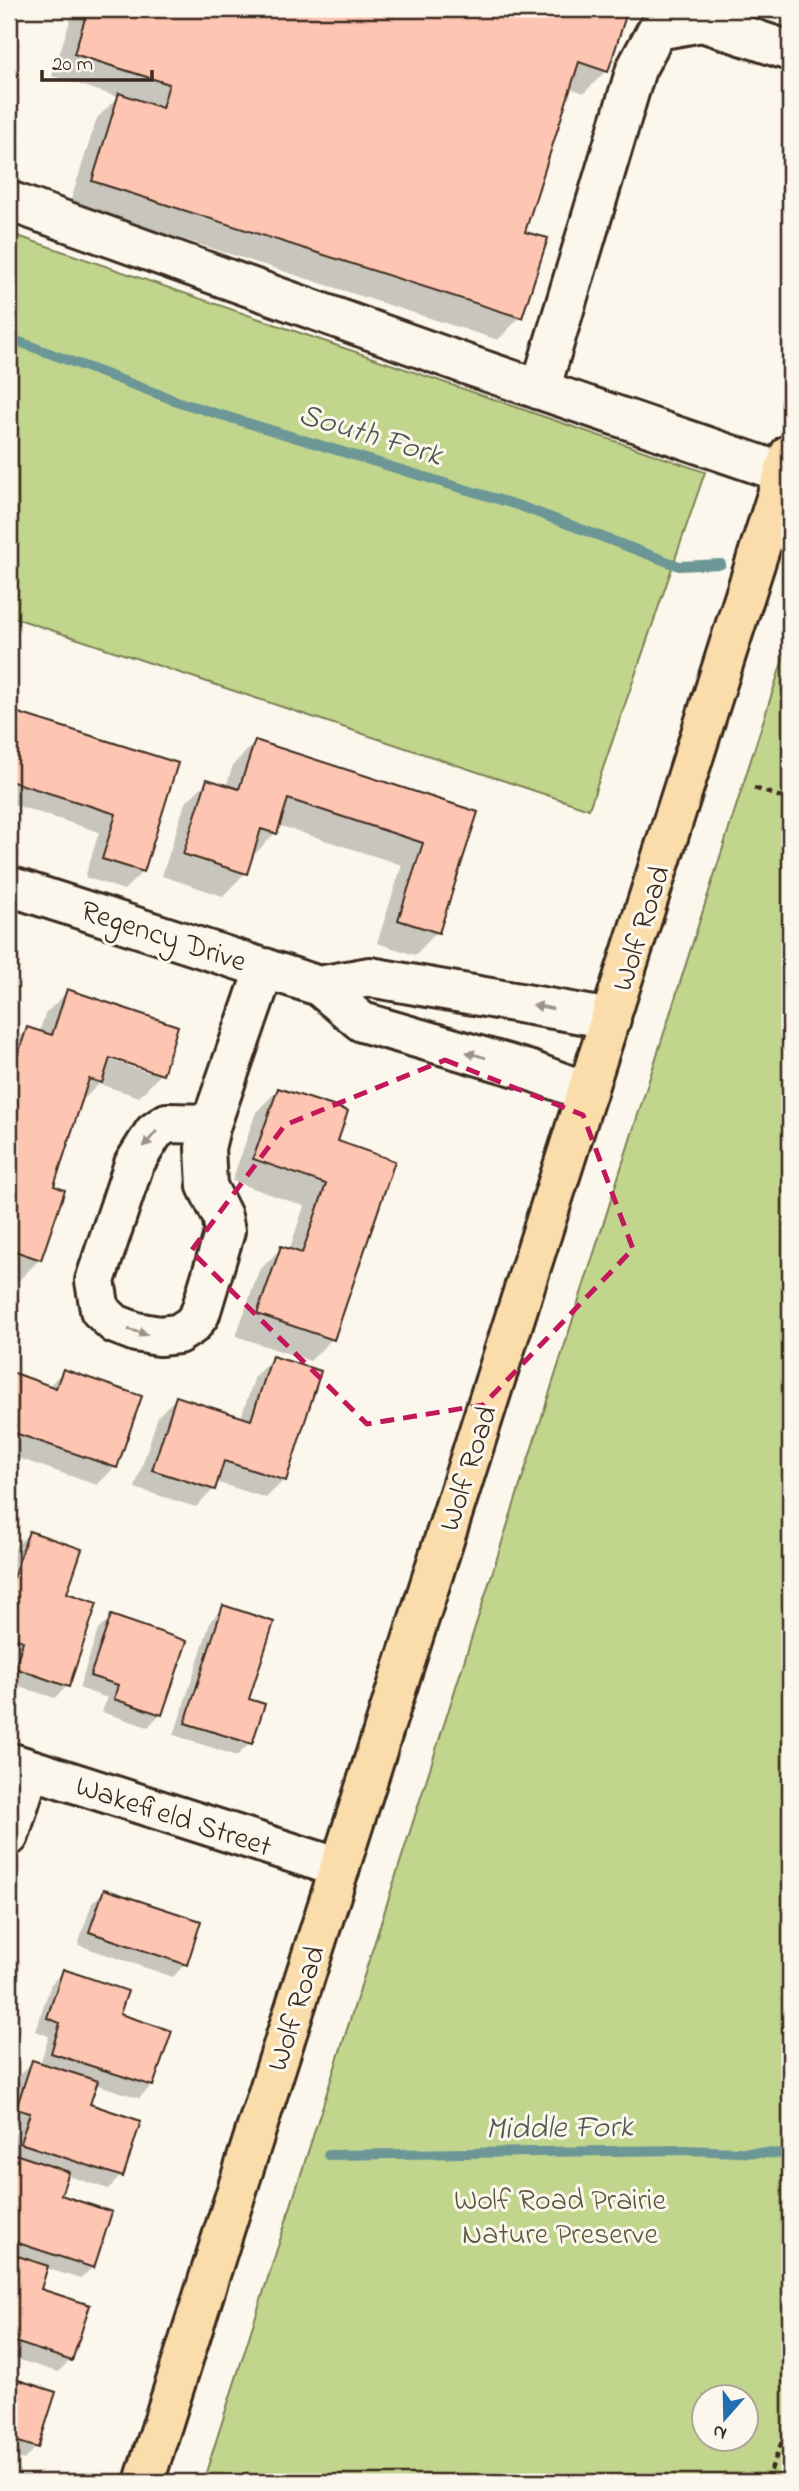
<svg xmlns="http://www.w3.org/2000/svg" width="799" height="2491" font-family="'Indie Flower',sans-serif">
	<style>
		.green { fill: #c1d68c; stroke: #7e8055; stroke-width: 2; fill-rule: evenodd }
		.shadow { fill: #0003; fill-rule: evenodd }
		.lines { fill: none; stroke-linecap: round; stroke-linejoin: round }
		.stream { stroke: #6d9797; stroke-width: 10 }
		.building { fill: #fec6b2; stroke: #3b2a1e; stroke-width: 2 }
		.minor-casing { stroke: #3b2a1e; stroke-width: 44 }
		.major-casing { stroke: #3b2a1e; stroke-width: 44 }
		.path { stroke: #3b2a1e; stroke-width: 4.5; stroke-dasharray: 7 5; stroke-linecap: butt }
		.minor { stroke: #fbf7ec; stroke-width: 38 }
		.major { stroke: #fbddab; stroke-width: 38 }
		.oneway { fill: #9b9085 }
		.marked { fill: none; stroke: #c2185b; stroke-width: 5; stroke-dasharray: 14 9; stroke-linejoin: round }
		.labels { text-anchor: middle; stroke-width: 6; stroke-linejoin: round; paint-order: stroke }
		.street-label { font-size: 30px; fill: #3b2a1e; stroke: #fbf7ec }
		.park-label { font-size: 30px; fill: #5c553a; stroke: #fbf7ec }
		.water-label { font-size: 32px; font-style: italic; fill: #505750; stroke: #fbf7ec }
	</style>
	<rect width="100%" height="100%" fill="#fbf7ec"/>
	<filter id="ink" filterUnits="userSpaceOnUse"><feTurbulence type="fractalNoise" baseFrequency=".0143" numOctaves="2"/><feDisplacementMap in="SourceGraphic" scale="14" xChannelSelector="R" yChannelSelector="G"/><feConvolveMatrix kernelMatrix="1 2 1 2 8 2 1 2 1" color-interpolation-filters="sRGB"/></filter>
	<g filter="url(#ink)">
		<path class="green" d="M9 233 705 472 589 809 9 616Z
			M790 637V2482H203ZM704 2396H746V2438H704Z"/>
		<path class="shadow" d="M74 9H626L606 71 584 93 569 88 523 233 520 317 498 340 70 203 97 118 118 97 52 76Z
			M9 712 176 764 142 872 124 890 85 877 99 832 9 803Z
			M255 742 475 813 437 932 415 955 377 943 402 865 278 825 275 833 253 856 251 855 245 873 223 896 162 876 185 803 208 781 226 787 233 765Z
			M68 991 161 1074 139 1097 99 1084 80 1103 52 1187 40 1259 18 1281 9 1278V1048L27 1029 39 1033 45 1014ZM102 1054 150 1069V1073L101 1057Z
			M278 1090 335 1143 332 1339 310 1361 236 1336 259 1271 281 1248 289 1251 304 1206 232 1181 256 1112Z
			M273 1358 284 1480 266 1498 216 1482 214 1489 196 1507 135 1488 158 1416 176 1398 241 1418 255 1376Z
			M63 1371 115 1467 97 1485 9 1455V1373L48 1387Z
			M29 1533 65 1594 67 1686 55 1698 9 1683V1663L12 1654 9 1653V1568L16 1546Z
			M224 1607 247 1700 250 1743 237 1756 174 1735 211 1620Z
			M111 1617 160 1714 148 1727 102 1712 107 1698 79 1688 98 1630Z
			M104 1891 185 1964 173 1977 78 1945 92 1903Z
			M64 1971 118 2015 152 2085 139 2098 95 2084 88 2105 121 2176 108 2189 66 2175 59 2196 93 2267 80 2279 46 2268 38 2290 70 2360 58 2372 9 2357V2359V2154L18 2126 9 2123V2110L20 2074 33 2062 40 2064 49 2036 35 2031 51 1984Z
			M9 2379 54 2394 36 2447 24 2460 9 2455Z"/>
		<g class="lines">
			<path class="stream" d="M9 338 182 403 520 506 679 566 721 564
				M328 2155 685 2150 790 2154"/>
		</g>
		<path class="building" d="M88 9H628L608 72 579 62 525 232 548 238 522 318 92 181 119 93 162 108 169 84 74 54Z
			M9 710 178 763 144 872 102 859 116 814 10 781 9 786Z
			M255 740 478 812 439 933 398 920 423 843 288 799 277 834 261 829 247 874 183 854 207 779 239 789Z
			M67 989 178 1026 163 1075 110 1058 102 1083 89 1079 54 1186 65 1190 41 1260 9 1249V1082L27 1027 52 1035Z
			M278 1088 348 1111 338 1141 395 1161 334 1340 257 1314 281 1246 302 1253 326 1184 253 1159Z
			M9 1298 16 1300 9 1320Z
			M272 1356 321 1371 286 1481 224 1461 215 1490 152 1470 176 1396 251 1420Z
			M63 1369 142 1396 117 1468 9 1431V1371L56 1388Z
			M29 1531 82 1549 67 1593 97 1603 69 1687 15 1668 23 1641 9 1636V1590Z
			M223 1605 274 1622 249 1699 265 1704 252 1744 185 1723Z
			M111 1615 187 1641 162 1715 114 1699 118 1685 90 1676Z
			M104 1889 201 1921 187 1965 89 1932Z
			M63 1969 128 1991 120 2014 172 2031 153 2086 51 2053 60 2023 47 2018Z
			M32 2060 98 2081 90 2104 141 2121 123 2177 20 2143 30 2113 16 2109Z
			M9 2152 69 2172 61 2195 112 2212 94 2268 9 2240Z
			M9 2253 48 2266 41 2289 90 2305 72 2361 9 2340Z
			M9 2377 56 2392 38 2448 9 2439Z"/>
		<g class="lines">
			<defs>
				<path id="minor" d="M9 201 471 366 784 473
					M540 390 636 69 657 30 702 22 790 51
					M9 886 319 986 362 1022 531 1071 587 1092
					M319 986 370 977 611 1019
					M211 1124 167 1123 154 1132 134 1164 95 1281 100 1310 115 1324 136 1332 159 1336 178 1334 192 1325 200 1314 225 1231 222 1216 207 1186 205 1148 211 1124 265 968
					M9 1762 340 1868
					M9 1836 30 1769"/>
				<path id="major" d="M144 2482 790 454"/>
			</defs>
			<use href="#minor" class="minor-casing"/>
			<use href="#major" class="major-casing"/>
			<path class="path" d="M754 788 790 800
				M766 2482 787 2429 790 2411"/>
			<use href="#minor" class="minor"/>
			<use href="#major" class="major"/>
		</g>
		<defs><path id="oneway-solid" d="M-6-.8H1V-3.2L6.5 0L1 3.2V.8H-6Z" transform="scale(1.75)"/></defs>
		<g class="oneway">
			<use href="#oneway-solid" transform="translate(543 1007) rotate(-170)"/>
			<use href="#oneway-solid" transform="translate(476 1055) rotate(-164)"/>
			<use href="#oneway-solid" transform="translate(150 1139) rotate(129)"/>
			<use href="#oneway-solid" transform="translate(138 1332) rotate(15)"/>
		</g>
	</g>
	<path class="marked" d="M445 1060 583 1115 633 1249 483 1405 367 1424 191 1251 285 1125Z"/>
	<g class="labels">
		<g class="street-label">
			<text transform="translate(640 928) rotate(-72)" y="10">Wolf Road</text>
			<text transform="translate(164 935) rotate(18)" y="10">Regency Drive</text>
			<text transform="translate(467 1468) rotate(-72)" y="10">Wolf Road</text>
			<text transform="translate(174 1815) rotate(18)" y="10">Wakefield Street</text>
			<text transform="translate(295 2008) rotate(-72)" y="10">Wolf Road</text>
		</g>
		<g class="park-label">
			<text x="560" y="2209">Wolf Road Prairie<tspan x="560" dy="34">Nature Preserve</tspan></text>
		</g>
		<g class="water-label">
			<text transform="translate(371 433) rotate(17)" y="11">South Fork</text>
			<text transform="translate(559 2126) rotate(-1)" y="11">Middle Fork</text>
		</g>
	</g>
	<rect width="799" height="2491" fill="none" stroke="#fbf7ec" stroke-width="35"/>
	<rect x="18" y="18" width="764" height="2456" fill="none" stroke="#3b2a1e" stroke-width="2.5" filter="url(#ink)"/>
	<g transform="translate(725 2418) rotate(200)"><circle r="33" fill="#fbf7ec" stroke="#aea59a" stroke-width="2"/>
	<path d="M0-5L12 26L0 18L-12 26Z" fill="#1f6fb2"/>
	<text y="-10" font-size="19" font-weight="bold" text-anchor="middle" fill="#3b2a1e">N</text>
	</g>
	<path d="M42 70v10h110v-10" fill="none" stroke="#3b2a1e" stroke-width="3.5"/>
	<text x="52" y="70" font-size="21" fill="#3b2a1e" stroke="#fbf7ec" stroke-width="5" paint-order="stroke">20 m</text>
</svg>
